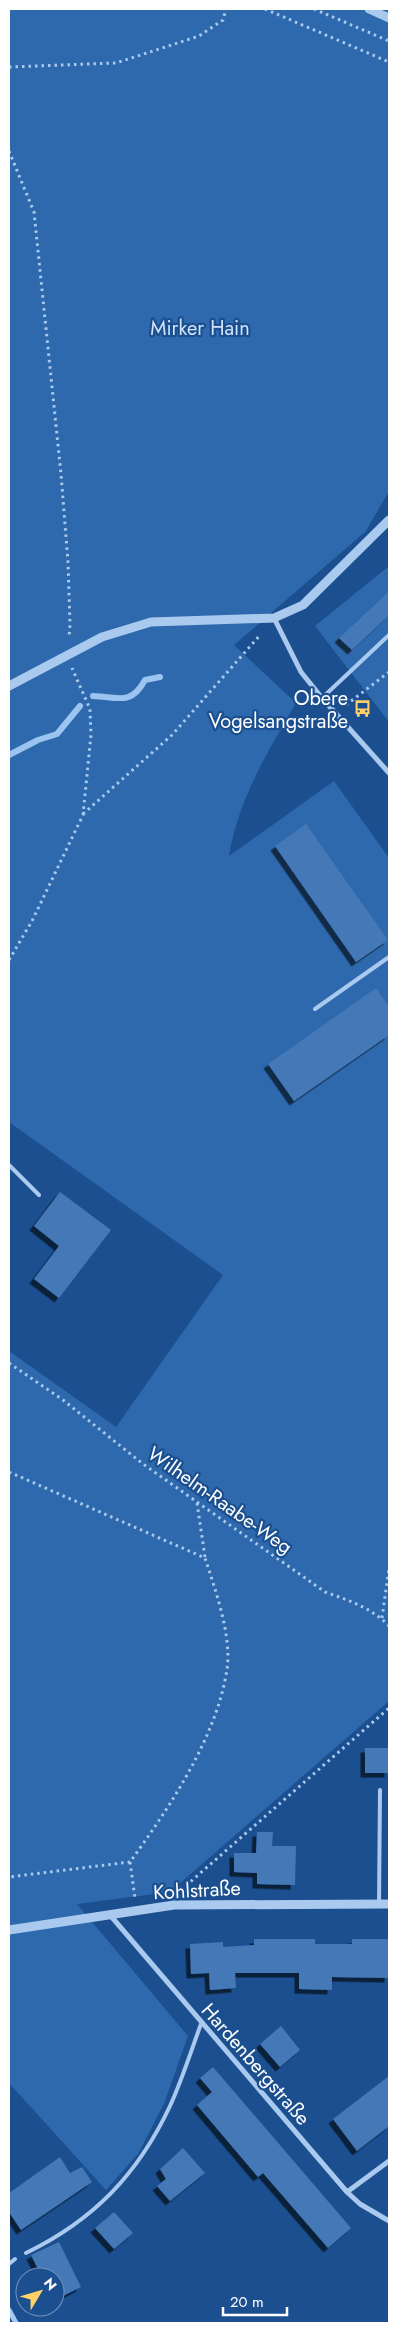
<svg xmlns="http://www.w3.org/2000/svg" width="398" height="2332" font-family="Jost,sans-serif">
	<style>
		.green { fill: #2e69ad }
		.lines { fill: none; stroke-linecap: round; stroke-linejoin: round }
		.stream { stroke: #9cc4f0; stroke-width: 6 }
		.building { fill: #4478b7; filter: url(#shadow) }
		.path { stroke: #a9c9ee; stroke-width: 3; stroke-dasharray: 2.5 4; stroke-linecap: butt }
		.service { stroke: #a9c9ee; stroke-width: 4 }
		.minor { stroke: #a9c9ee; stroke-width: 5 }
		.tertiary { stroke: #a9c9ee; stroke-width: 9 }
		.labels { text-anchor: middle; stroke-width: 4.5; stroke-linejoin: round; paint-order: stroke }
		.park-label { font-size: 20px; fill: #cfe3fa; stroke: #1b4f8f }
		.poi-label { font-size: 20px; fill: #fff; stroke: #1b4f8f; text-anchor: end }
		.street-label { font-size: 20px; fill: #fff; stroke: #1b4f8f }
	</style>
	<defs>
		<filter id="shadow"><feDropShadow dx="-4.5" dy="4.5" stdDeviation="0" flood-color="#0009"/></filter>
	</defs>
	<rect width="100%" height="100%" fill="#1b4f8f"/>
	<path class="green" d="M9 9H389V491L366 531 234 645 296 703C268 751 238 800 229 856L334 781 389 858V1701L170 1892 77 1904 188 2036 164 2104 138 2154 106 2190 9 2083V1351L116 1427 223 1275 9 1122Z
		M389 566V722L315 626Z"/>
	<g class="lines">
		<path class="stream" d="M93 696C118 697 131 706 145 680L160 677
			M9 755 38 740 57 734 80 706"/>
	</g>
	<path class="building" d="M389 591V615L352 650 339 638Z
		M306 824 388 940 356 962 275 846Z
		M376 988 389 1007V1035L294 1101 268 1064Z
		M60 1192 111 1230 59 1298 34 1279 59 1246 34 1226Z
		M365 1748H389V1773H365Z
		M257 1832H273L272 1846H296L295 1885 257 1884V1873L234 1872V1853H256Z
		M254 1939H315V1944H352V1939H389V1978L332 1977V1990L299 1989V1973H235L236 1988 210 1990 209 1973 191 1974 190 1944 223 1942V1947L254 1945Z
		M281 2026 300 2050 280 2067 260 2044Z
		M213 2067 351 2228 328 2248 263 2173 258 2177 197 2105 212 2092 200 2078Z
		M389 2076V2126L357 2151 333 2119Z
		M183 2148 205 2173 170 2201 157 2186 166 2179 160 2169Z
		M60 2157 70 2173 82 2167 92 2182 21 2230 9 2212V2193Z
		M114 2212 133 2233 114 2249 95 2228Z
		M59 2242 81 2287 55 2300V2277H42L31 2255Z"/>
	<g class="lines">
		<path class="path" d="M265 9 389 62
			M314 9 389 41
			M9 67 116 63 199 36 223 20 226 9
			M9 151 34 212 61 474 68 562 70 625 69 638
			M346 705 389 672
			M83 814 172 735 261 634
			M9 960 32 921 83 815 91 735 90 709 72 668
			M9 1363 63 1400 143 1464 325 1592C348 1600 372 1608 389 1626
			M9 1472 205 1558C215 1589 232 1636 227 1669 217 1737 169 1808 130 1862L9 1877
			M197 1503 205 1557
			M382 1618 389 1568
			M130 1862 135 1898
			M181 1890 389 1708"/>
		<path class="service" d="M322 698 389 635
			M315 1009 389 957
			M9 1165 39 1195
			M379 1904 380 1790
			M26 2253C94 2220 138 2174 170 2106 182 2080 191 2051 201 2024
			M9 2264 15 2259"/>
		<path class="minor" d="M274 618 301 672 322 698 389 773
			M110 1915 347 2192 360 2204 389 2221
			M347 2192 389 2161
			M9 2310 16 2323"/>
		<path class="tertiary" d="M369 9 389 18
			M9 686 102 637 151 622 274 618 303 605 389 520
			M9 1930 174 1905 389 1904"/>
	</g>
	<defs>
		<symbol id="bus-bare" viewBox="-9 -9 18 18"><path d="M-5-6H5V4H4V6H2V4H-2V6H-4V4H-5ZM-3.5-4V0h7V-4ZM-3.5 1.2v1.5H-2V1.2ZM2 1.2v1.5H3.5V1.2Z" fill="#ffd166" stroke="#1b4f8f" stroke-width="2.5" paint-order="stroke"/></symbol>
	</defs>
	<g fill-rule="evenodd">
		<use href="#bus-bare" x="350" y="696" width="25" height="25"/>
	</g>
	<g class="labels">
		<g class="park-label">
			<text x="200" y="335">Mirker Hain</text>
		</g>
		<g class="poi-label">
			<text x="348" y="705">Obere<tspan x="348" dy="23">Vogelsangstraße</tspan></text>
		</g>
		<g class="street-label">
			<text transform="translate(220 1500) rotate(35)" y="7">Wilhelm-Raabe-Weg</text>
			<text transform="translate(197 1890) rotate(-3)" y="7">Kohlstraße</text>
			<text transform="translate(256 2064) rotate(49)" y="7">Hardenbergstraße</text>
		</g>
	</g>
	<rect width="398" height="2332" fill="none" stroke="#ffffff" stroke-width="20"/>
	<g transform="translate(40 2292) rotate(52)"><circle r="24" fill="#1b4f8f" stroke="#7695bc"/>
	<path d="M0-4L9 19L0 12L-9 19Z" fill="#ffd166"/>
	<text y="-8" font-size="14" font-weight="bold" text-anchor="middle" fill="#ffffff">N</text>
	</g>
	<path d="M223 2307v8h64v-8" fill="none" stroke="#ffffff" stroke-width="2.5"/>
	<text x="230" y="2307" font-size="15" fill="#ffffff" stroke="#1b4f8f" stroke-width="4" paint-order="stroke">20 m</text>
</svg>
